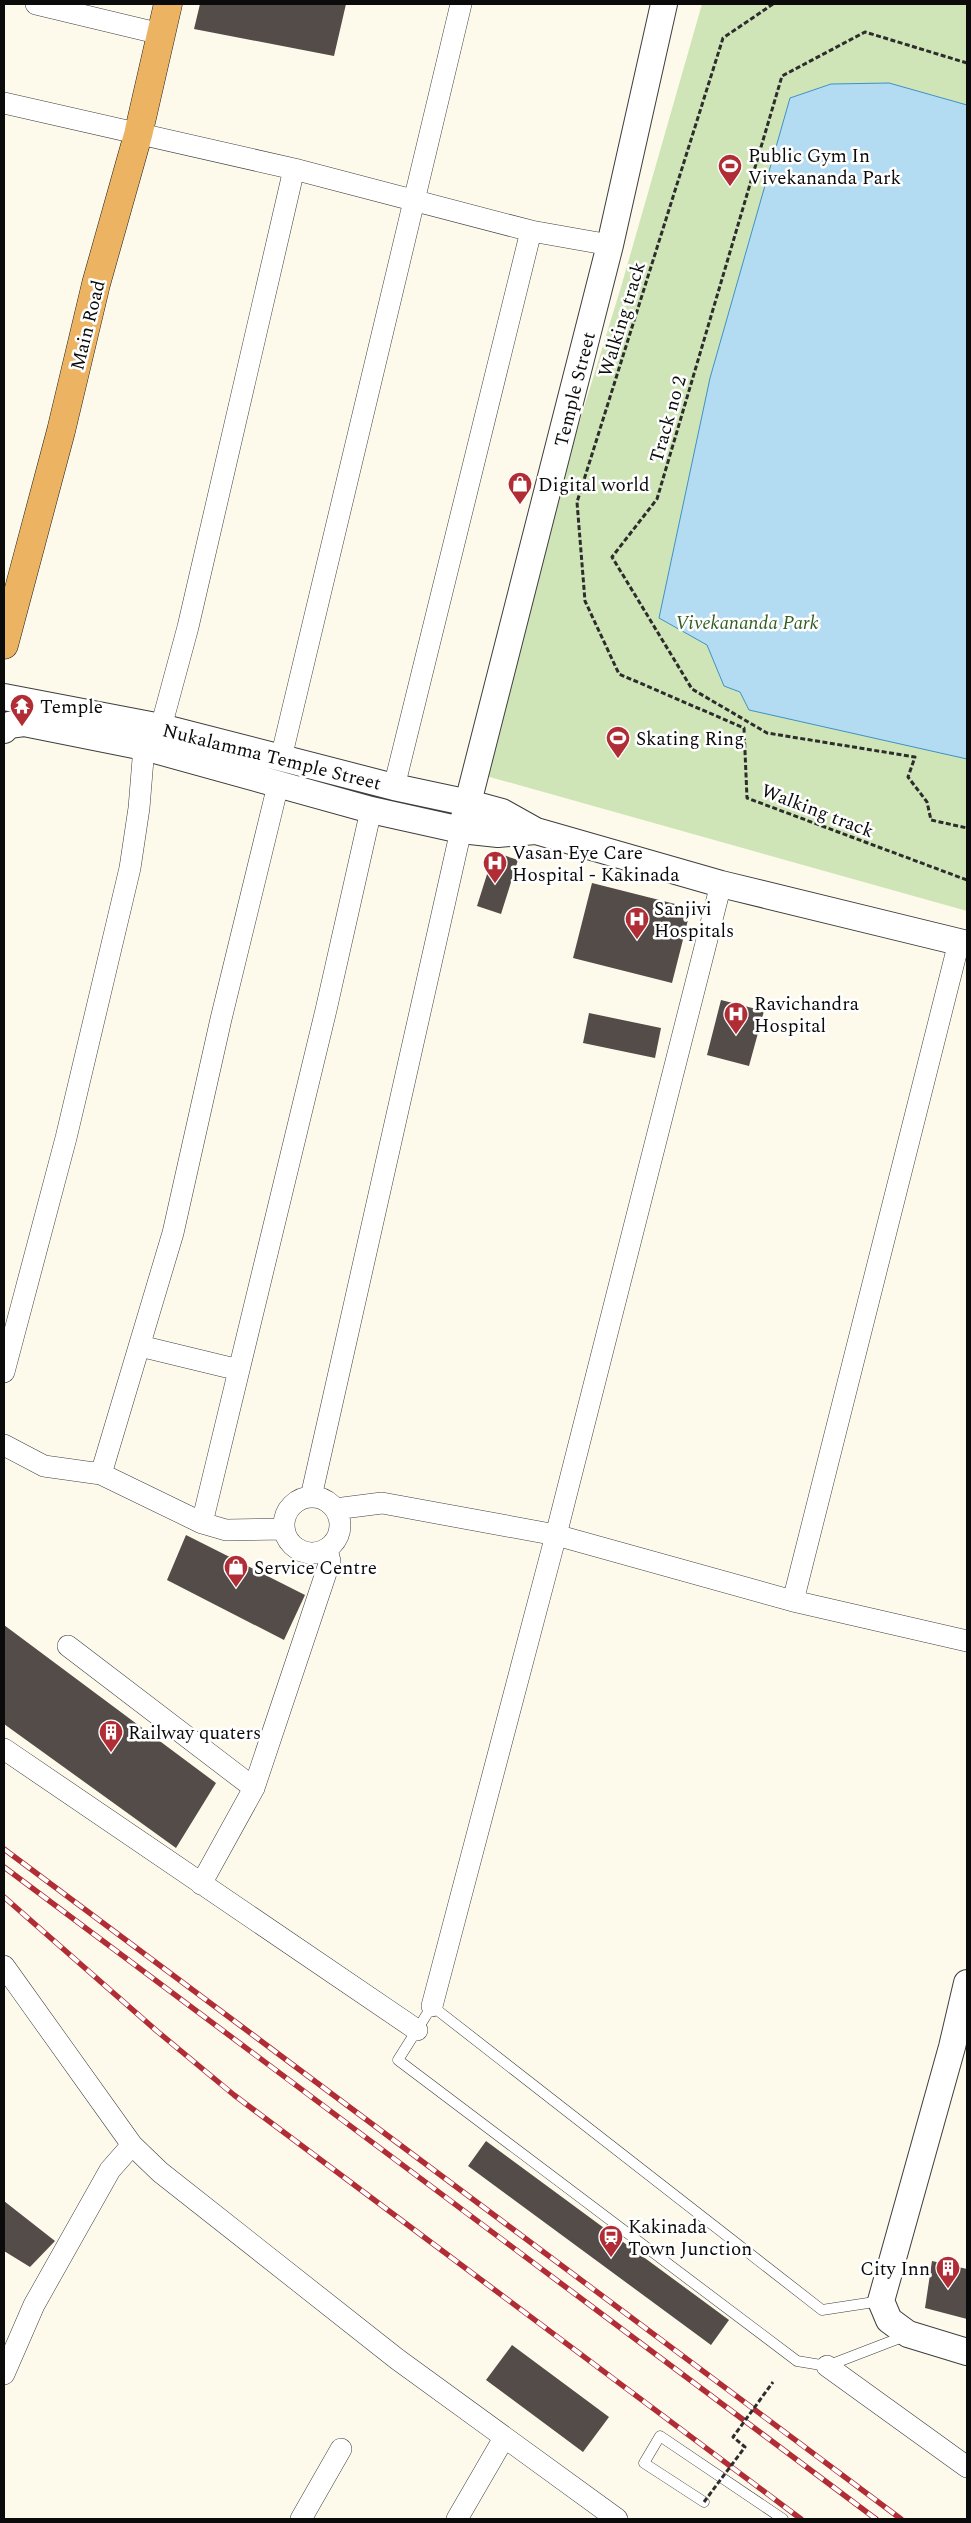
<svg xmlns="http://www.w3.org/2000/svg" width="971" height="2523" font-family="Spectral,serif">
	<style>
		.green { fill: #d0e5b7 }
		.water { fill: #b3dbf1; stroke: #3f91c4 }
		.building { fill: #534c48 }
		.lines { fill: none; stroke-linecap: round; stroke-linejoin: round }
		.service-casing { stroke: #3e3e3e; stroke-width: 11 }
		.minor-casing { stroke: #3e3e3e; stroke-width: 22 }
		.tertiary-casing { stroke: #3e3e3e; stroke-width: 28 }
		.trunk-casing { stroke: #1c1c1c; stroke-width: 29 }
		.path { stroke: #2d2d2d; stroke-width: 3; stroke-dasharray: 5 2.5; stroke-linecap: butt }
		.service { stroke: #fff; stroke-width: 10 }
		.minor { stroke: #fff; stroke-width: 21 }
		.tertiary { stroke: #fff; stroke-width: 26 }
		.trunk { stroke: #ecb362; stroke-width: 28 }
		.rail-casing { stroke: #b12d36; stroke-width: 5.5 }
		.rail { stroke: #fff; stroke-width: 4; stroke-dasharray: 11; stroke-linecap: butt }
		.path-bridge { stroke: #2d2d2d; stroke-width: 3; stroke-dasharray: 5 2.5; stroke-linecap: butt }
		.labels { text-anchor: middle; stroke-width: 5; stroke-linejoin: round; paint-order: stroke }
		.poi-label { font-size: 19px; fill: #0b0b0b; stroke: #fff; text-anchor: start }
		.street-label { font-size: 19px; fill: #0b0b0b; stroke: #fff }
		.park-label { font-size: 19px; font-style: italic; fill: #2f5e21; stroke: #fff }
	</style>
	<rect width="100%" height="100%" fill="#fefaeb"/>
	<path class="green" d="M702 4H967V911L472 772 621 287Z"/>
	<path class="water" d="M889 83 967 105V759L749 710 740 692 724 686 707 645 659 618 710 378 790 98 831 84Z"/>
	<path class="building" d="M200 4H346L334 56 194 29Z
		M494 852 518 860 501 914 477 906Z
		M592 883 691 908 672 983 573 958Z
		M721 1000 764 1011 749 1066 707 1055Z
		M589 1013 661 1028 655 1058 583 1043Z
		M186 1535 305 1595 284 1640 167 1580Z
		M4 1625 216 1783 176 1848 4 1724Z
		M486 2141 729 2320 711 2345 468 2166Z
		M4 2201 55 2241 30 2267 4 2251Z
		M932 2261 967 2269V2319L925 2308Z
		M512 2345 609 2417 583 2452 486 2380Z"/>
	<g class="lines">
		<defs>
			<path id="service" d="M881 2301 822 2310 432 2006 398 2060 797 2361 827 2366 905 2336
				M704 2502 644 2463 660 2436 783 2519"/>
			<path id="minor" d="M36 4 161 34
				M4 103 294 169 531 231 610 245
				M161 727 188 627 294 169
				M281 758 461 4
				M394 787 531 231
				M140 1346 239 1370
				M4 1372 66 1138 130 868 139 808 144 747
				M4 1445 44 1466 101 1474 202 1523 226 1530 284 1529
				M101 1474 173 1233 221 1019 278 785
				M284 1525a28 28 0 1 1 56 0a28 28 0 1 1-56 0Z
				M311 1497 461 830
				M335 1509 382 1503 556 1535 793 1601 967 1641
				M202 1523 326 1010 371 810
				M793 1601 959 942
				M68 1646 254 1788
				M4 1749 417 2030
				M201 1884 254 1788 330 1561 327 1550
				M4 1966 132 2145 160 2172 397 2359 617 2519
				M432 2006 556 1535 721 884
				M827 2366 967 2467
				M4 2374 34 2305 110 2170 132 2145
				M301 2519 341 2449
				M457 2519 504 2438"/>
			<path id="tertiary" d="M4 697 161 727 394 787 469 803 502 812 536 831 721 884 967 944
				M4 730 9 725 24 723 144 747 371 810 461 830 498 834 536 831
				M461 830 610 245 664 4
				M967 1983 952 2047 881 2301 889 2320 908 2334 967 2352"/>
			<path id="trunk" d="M4 645 61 431 96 284 138 135 168 4"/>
		</defs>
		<use href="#service" class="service-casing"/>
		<use href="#minor" class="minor-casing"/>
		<use href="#tertiary" class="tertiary-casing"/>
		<use href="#trunk" class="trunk-casing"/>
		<path class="path" d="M773 4 723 38 577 502 585 601 619 674 744 728 747 798 967 880
			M967 63 865 32 782 76 657 499 612 557 692 689 767 733 915 757 908 777 927 802 931 820 967 828"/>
		<use href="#service" class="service"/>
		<use href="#minor" class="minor"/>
		<use href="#tertiary" class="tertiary"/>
		<use href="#trunk" class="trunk"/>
		<defs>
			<path id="rail" d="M4 1849 901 2519
				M4 1867 876 2519
				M4 1897 158 2032 234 2095 801 2519"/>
		</defs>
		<use href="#rail" class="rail-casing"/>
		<use href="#rail" class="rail"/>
		<path class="path-bridge" d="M704 2502 745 2447 733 2437 773 2382"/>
	</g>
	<defs>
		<symbol id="stadium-pin" viewBox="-11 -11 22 30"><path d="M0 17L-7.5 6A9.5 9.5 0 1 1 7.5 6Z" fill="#b12d36" stroke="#fff"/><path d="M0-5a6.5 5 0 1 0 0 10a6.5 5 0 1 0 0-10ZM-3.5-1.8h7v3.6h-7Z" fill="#fff"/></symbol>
		<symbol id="shop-pin" viewBox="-11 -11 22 30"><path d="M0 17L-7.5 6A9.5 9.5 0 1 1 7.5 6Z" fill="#b12d36" stroke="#fff"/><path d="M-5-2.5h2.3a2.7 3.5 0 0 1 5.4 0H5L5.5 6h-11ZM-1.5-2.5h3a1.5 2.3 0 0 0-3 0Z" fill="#fff"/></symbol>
		<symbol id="temple-pin" viewBox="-11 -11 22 30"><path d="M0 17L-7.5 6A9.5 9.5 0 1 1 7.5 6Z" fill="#b12d36" stroke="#fff"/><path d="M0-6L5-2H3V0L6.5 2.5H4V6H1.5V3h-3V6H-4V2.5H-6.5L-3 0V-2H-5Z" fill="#fff"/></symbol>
		<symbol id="hospital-pin" viewBox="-11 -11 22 30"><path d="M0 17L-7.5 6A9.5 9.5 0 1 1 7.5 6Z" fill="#b12d36" stroke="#fff"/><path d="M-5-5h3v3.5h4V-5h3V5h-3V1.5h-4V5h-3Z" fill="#fff"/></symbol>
		<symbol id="building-pin" viewBox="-11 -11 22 30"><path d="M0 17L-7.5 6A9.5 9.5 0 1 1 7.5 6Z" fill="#b12d36" stroke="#fff"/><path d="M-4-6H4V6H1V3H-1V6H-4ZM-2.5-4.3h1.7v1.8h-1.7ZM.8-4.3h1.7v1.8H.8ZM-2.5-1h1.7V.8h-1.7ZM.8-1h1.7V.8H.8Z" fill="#fff"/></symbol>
		<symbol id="station-pin" viewBox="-11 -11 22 30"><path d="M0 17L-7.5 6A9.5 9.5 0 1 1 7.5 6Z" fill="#b12d36" stroke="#fff"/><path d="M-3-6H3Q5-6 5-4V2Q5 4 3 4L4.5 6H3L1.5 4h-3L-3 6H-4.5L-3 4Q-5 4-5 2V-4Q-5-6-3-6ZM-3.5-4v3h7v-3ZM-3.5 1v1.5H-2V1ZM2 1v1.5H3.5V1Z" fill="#fff"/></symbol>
	</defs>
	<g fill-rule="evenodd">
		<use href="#stadium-pin" x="716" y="152" width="28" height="38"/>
		<use href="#shop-pin" x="506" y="470" width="28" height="38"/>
		<use href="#temple-pin" x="8" y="692" width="28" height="38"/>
		<use href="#stadium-pin" x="604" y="724" width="28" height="38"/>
		<use href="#hospital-pin" x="481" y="849" width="28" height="38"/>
		<use href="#hospital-pin" x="623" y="905" width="28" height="38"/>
		<use href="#hospital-pin" x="722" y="1000" width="28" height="38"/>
		<use href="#shop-pin" x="222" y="1553" width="28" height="38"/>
		<use href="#building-pin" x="97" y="1718" width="28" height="38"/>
		<use href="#station-pin" x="597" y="2223" width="28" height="38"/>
		<use href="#building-pin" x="934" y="2254" width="28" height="38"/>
	</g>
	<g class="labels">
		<g class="poi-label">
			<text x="748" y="162">Public Gym In<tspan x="748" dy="22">Vivekananda Park</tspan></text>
			<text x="538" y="491">Digital world</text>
			<text x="40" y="713">Temple</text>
			<text x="636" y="745">Skating Ring</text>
			<text x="512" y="859">Vasan Eye Care<tspan x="512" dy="22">Hospital - Kakinada</tspan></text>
			<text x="654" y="915">Sanjivi<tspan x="654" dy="22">Hospitals</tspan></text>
			<text x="754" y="1010">Ravichandra<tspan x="754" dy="22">Hospital</tspan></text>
			<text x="254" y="1574">Service Centre</text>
			<text x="128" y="1739">Railway quaters</text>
			<text x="628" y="2233">Kakinada<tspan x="628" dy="22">Town Junction</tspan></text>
			<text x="930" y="2275" text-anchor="end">City Inn</text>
		</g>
		<g class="street-label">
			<text transform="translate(621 319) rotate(-73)" y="7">Walking track</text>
			<text transform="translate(87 325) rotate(-76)" y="7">Main Road</text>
			<text transform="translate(574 389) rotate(-76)" y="7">Temple Street</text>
			<text transform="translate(667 419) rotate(-74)" y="7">Track no 2</text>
			<text transform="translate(272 756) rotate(14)" y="7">Nukalamma Temple Street</text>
			<text transform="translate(818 810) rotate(21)" y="7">Walking track</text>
		</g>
		<g class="park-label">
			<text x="747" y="629">Vivekananda Park</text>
		</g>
	</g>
	<rect width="971" height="2523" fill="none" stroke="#0b0b0b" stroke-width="10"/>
</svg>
